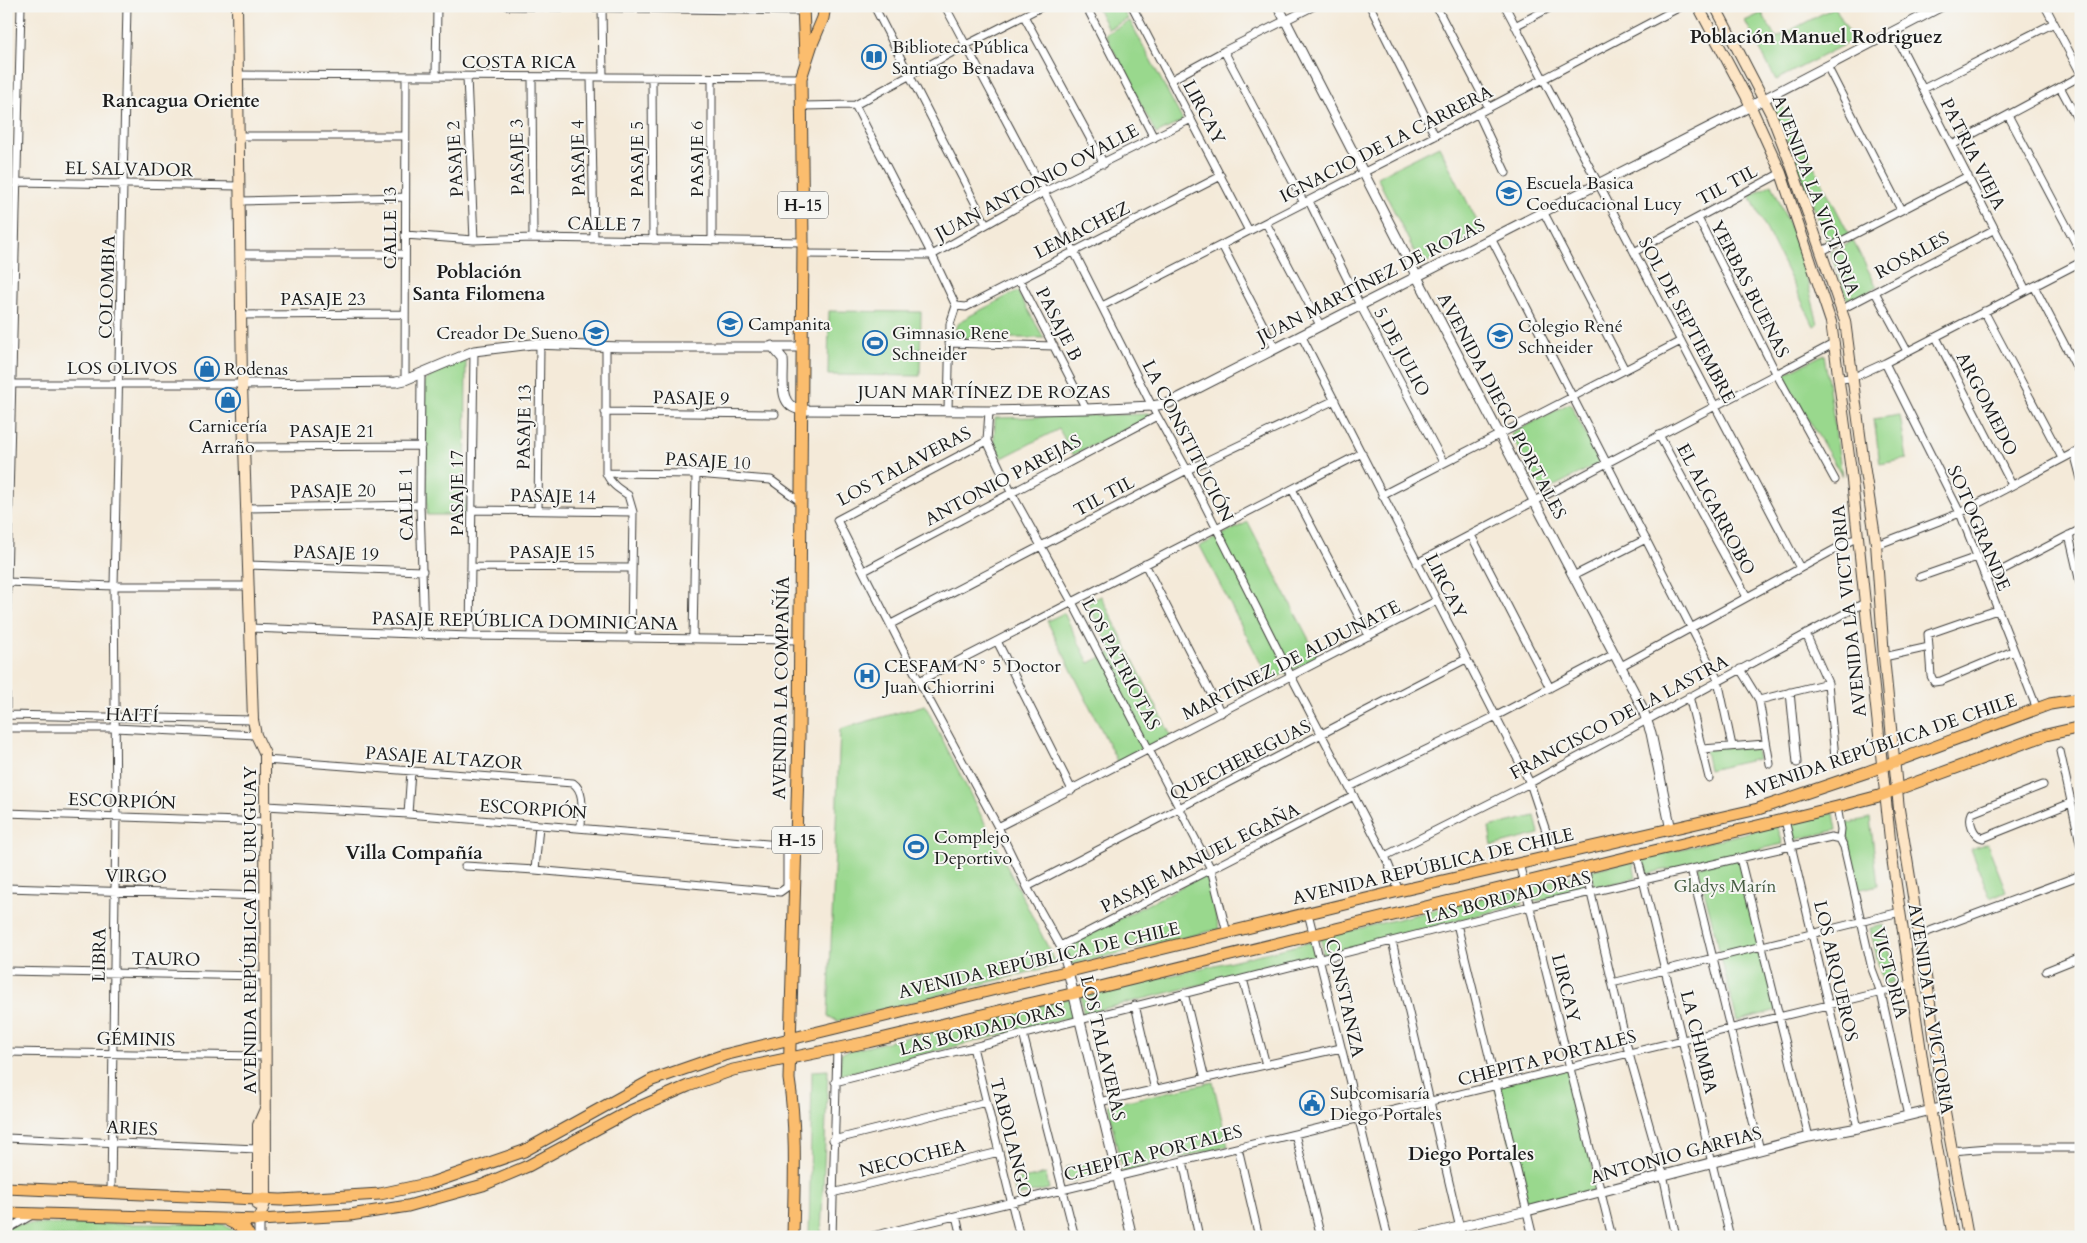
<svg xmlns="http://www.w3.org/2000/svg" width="2087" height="1243" font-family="Cardo,serif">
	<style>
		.green { fill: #99d88d; stroke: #5a7a54 }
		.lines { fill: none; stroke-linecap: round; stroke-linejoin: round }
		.stream { stroke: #6fbdea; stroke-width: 2.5 }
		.minor-casing { stroke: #3c3b38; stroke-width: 9 }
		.tertiary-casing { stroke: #3c3b38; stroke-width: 11 }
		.secondary-casing { stroke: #3c3b38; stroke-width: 12 }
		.primary-casing { stroke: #3c3b38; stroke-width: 13 }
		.minor { stroke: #fff; stroke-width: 7 }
		.tertiary { stroke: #fff; stroke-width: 9 }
		.secondary { stroke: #fde5c5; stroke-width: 10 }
		.primary { stroke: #fbbd6e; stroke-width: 11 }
		.labels { text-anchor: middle; stroke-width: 4; stroke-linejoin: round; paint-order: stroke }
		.shield { fill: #f6f6f2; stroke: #5d5d5c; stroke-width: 1 }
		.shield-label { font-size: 16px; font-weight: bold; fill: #1c1c1c }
		.poi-label { font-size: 18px; fill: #1c1c1c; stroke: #f6f6f2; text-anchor: start }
		.street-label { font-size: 18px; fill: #1c1c1c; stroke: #f6f6f2 }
		.park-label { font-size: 18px; fill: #485e44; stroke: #f6f6f2 }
		.neighbourhood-label { font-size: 19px; font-weight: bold; fill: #1c1c1c; stroke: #f6f6f2 }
	</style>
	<rect width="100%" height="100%" fill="#f6f6f2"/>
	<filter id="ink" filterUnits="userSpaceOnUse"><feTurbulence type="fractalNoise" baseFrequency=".02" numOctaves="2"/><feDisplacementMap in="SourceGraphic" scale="10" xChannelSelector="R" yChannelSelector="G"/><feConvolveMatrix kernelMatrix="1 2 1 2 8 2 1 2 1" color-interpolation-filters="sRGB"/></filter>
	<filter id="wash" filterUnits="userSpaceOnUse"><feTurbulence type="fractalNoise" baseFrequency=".0096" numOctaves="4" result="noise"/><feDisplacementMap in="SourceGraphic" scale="20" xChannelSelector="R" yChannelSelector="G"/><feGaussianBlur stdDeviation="1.12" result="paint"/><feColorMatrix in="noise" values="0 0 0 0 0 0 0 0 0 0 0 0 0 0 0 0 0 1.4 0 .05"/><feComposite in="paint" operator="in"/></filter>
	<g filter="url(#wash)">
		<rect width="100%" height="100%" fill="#f4ead9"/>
		<path class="green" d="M1096 6H1121L1128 19 1108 29Z
			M1835 7 1853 40 1776 80 1745 21 1762 13 1776 38Z
			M1130 21 1183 121 1156 134 1105 34Z
			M1782 105 1849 234 1828 244 1796 161 1773 109Z
			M1439 146 1483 233 1421 265 1377 177Z
			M1772 184 1800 251 1818 324 1814 326 1750 196Z
			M1853 241 1877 287 1848 302 1830 252Z
			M1017 291 1044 338H954L956 327 962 320Z
			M829 311 921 312 920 376 828 375Z
			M466 353 465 515H427L424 381Z
			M1824 354 1842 476 1782 375Z
			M1570 403 1600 463 1541 493 1511 434Z
			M1150 414 1151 417 1073 455 1059 429 1002 458 994 441 995 418Z
			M1900 415 1907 459 1880 464 1874 419Z
			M1248 522 1318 657 1270 681 1200 546Z
			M1101 596 1171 736 1118 763 1047 621 1064 613 1089 663 1112 652 1088 603Z
			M925 705 1057 965 837 1021 828 1016 840 729Z
			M1754 743 1758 759 1709 770 1704 746Z
			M1834 813 1837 830 1794 840 1791 823Z
			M1535 816 1539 834 1492 846 1489 827Z
			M1870 818 1878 885 1858 890 1845 824Z
			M1777 825 1783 844 1646 874 1641 859Z
			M1987 843 2006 891 1990 898 1971 849Z
			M1739 858 1777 1010 1737 1021 1698 866Z
			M1633 861 1636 878 1594 888 1591 870Z
			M1206 874 1219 929 1071 965 1065 947Z
			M1581 874 1585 890 1533 902 1530 886Z
			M1519 889 1523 904 1323 955 1321 938Z
			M1884 925 1887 931 1894 982 1883 984 1870 928Z
			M1311 942 1315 956 1083 1014 1081 997Z
			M1070 998 1073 1017 840 1075 841 1053Z
			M1569 1068 1598 1190 1527 1209 1495 1086Z
			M828 1070 821 1237H809L812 1071Z
			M1213 1082 1228 1146 1122 1172 1108 1105Z
			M1099 1160 1102 1174 1069 1182 1066 1167Z
			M1046 1174 1049 1189 1016 1196 1013 1181Z
			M6 1224H223L242 1237H6Z"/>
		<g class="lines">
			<path class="stream" d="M2061 1237 2081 1231"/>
		</g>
	</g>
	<g filter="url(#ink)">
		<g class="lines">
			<defs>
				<path id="minor" d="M508 6 803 11
					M602 6 603 77
					M874 6 986 224
					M945 6 1044 192 1157 416 1187 470 1291 676 1385 856 1399 891
					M1086 6 1154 138
					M1132 6 1249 231
					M1370 6 1435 136
					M1436 6 1489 108
					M1505 6 1800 568
					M2045 6 2081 74
					M1024 16 1104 164
					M1515 26 1553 6
					M1893 31 2026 290
					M1224 51 1304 203
					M1827 66 1901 210
					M238 75 801 78
					M436 76 437 6
					M467 77 474 240
					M532 77 533 238
					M591 77 594 239
					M652 77 653 240
					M1171 80 1224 51 1314 6
					M2060 87 2081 126
					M1923 89 2054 23
					M855 105 932 255 956 306 950 324 948 410
					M802 106 855 105 966 45 1043 6
					M1478 113 1506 173
					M2008 115 2081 253
					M239 136H405
					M1952 145 2081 76
					M17 182 239 186
					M240 201 405 197
					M1309 201 1360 305 1443 462
					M1543 211 1625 370
					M1698 218 1776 373 1835 480
					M1266 223 1320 325
					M405 235 474 240 533 238 803 242
					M1491 238 1718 680 1732 746
					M712 241V78
					M1222 245 1275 348
					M1822 251 1968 176
					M1634 252 1781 173
					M240 254H405
					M803 254 932 255 1044 192 1191 119
					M1019 279 1086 409
					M2034 286 2081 376
					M1875 292 1907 351
					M956 306 966 307 1221 176
					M1102 306 1435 136 1682 6
					M1842 309 1995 229
					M1984 311 2062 458
					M241 315 405 314
					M1301 335 1530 783 1554 855
					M1936 337 2012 485
					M949 343 1054 346
					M606 347V473C611 484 617 488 628 495L633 512 631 639
					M1885 363 1960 513 2037 709
					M421 373 420 505 424 635
					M1839 379 1852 378 1885 363 2081 262
					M405 380 406 76
					M6 384H242
					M989 411 987 441 1011 492 1072 602 1211 869 1227 933
					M605 412 775 414
					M1659 435 1747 597
					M987 441 837 520 919 681 998 827 1027 887 1060 946 1068 971
					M244 447 421 446
					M2074 452 2081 479
					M606 473 696 474 771 480 801 502
					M1292 489 1369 636
					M1382 495 1681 341
					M246 508 420 505
					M472 510 633 512
					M538 510 540 345
					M1471 535 1550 688
					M2069 535 2081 587
					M1876 543H1882L1960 513 2081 449
					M1417 563 1835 343
					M1145 564 1221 713
					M247 565 423 571
					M472 567 632 568
					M864 571 1157 416
					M1573 576 1646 539
					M1920 577 1977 557
					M1985 579 2081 529
					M7 582 114 586H248
					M1997 610 1928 634 1931 676 1934 682 1941 681 2013 651
					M891 624 1187 470 1335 400
					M249 628 470 636 800 640
					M1806 634 1828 683
					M470 636 474 351
					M693 639 696 474
					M997 641 1072 790
					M1884 657 1929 647
					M1621 666 1852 540 1859 539
					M1740 669 1759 700 1828 683 1835 758
					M919 681 1362 453
					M1790 692 1797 763
					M1689 696 1709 778
					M1759 700 1770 764
					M6 715 253 720
					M6 716 7 582 21 6
					M6 728H115L256 735
					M1703 749 1765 744
					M2060 751 2081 847
					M265 760 573 783C586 792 581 813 581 828
					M2043 785 1972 813C1968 821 1973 836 1983 838L2071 803
					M1349 787 1496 716 1614 654
					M266 806 408 814 780 845 797 843
					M1837 807 1841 829 1840 839
					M6 813 266 822
					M408 814 411 771
					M1785 820 1858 1128
					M998 827 1436 601
					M1840 839 1844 847 1872 969 1881 993 1908 1116
					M1637 855 1730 1237
					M1385 856 1530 783 1866 602
					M1740 858 1809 1137
					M1519 863 1612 1237
					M465 866 535 870 780 892 787 887V845
					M1585 868 1629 1054 1663 1174 1676 1237
					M1691 869 1760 1150
					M535 870 539 826
					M1027 887 1466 659
					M6 888 265 896
					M1308 913 1388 1237
					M1457 924 1533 1237
					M1919 935 2081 875
					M1392 941 1462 1237
					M1060 946 1354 796
					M6 971 265 976
					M2046 971 2081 957
					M1243 979 1266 1065
					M1612 983 1900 912
					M1184 993 1205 1079
					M1135 1005 1155 1090
					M1023 1034 1075 1237
					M973 1047 1020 1237
					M6 1052 265 1056
					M835 1082 1530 906 1831 837 1840 839
					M1099 1102 1341 1048
					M1295 1134 1321 1237
					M6 1138 257 1149
					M833 1140 986 1102
					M1238 1148 1259 1237
					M1951 1151 1989 1148H2081
					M1183 1161 1199 1237
					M111 1192 116 816 114 586 127 6
					M832 1193 999 1152
					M956 1216 961 1237
					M6 1230 32 1215
					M832 1237 837 1048
					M868 1237 1911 985"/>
				<path id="tertiary" d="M1278 6 1416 275 1642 707 1651 733 1671 830
					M772 346 783 359C785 377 776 406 801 410L989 411 1086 409 1152 406 1169 403 1747 108 1942 6
					M242 384 396 382 405 380 474 351 532 344 622 347H802
					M1068 971 1132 1237
					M259 1237V1220
					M1416 1237 1527 1211 1809 1137 1858 1128 1944 1107"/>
				<path id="secondary" d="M237 6 242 384 253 720 256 735 265 754 266 1200 259 1220
					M1698 6 1746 96 1781 173 1831 322 1851 471 1892 858 1927 1091 1953 1237
					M1715 6 1771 114 1791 165 1845 321 1864 465 1876 543 1884 657 1899 809 1929 996 1941 1090 1968 1237
					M258 1205V1125L265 1109"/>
				<path id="primary" d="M803 6 805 57
					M6 1188 281 1200 380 1194 431 1183 524 1151 652 1080 724 1055 1399 891 1758 809 1867 772 2050 704 2081 699
					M6 1213 259 1220 350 1215 408 1206 483 1185 528 1166 628 1112 688 1086 733 1070 868 1042 1084 991 1637 855 1837 807 1879 796 2046 735 2081 727
					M229 1221 245 1229 250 1237
					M793 1237C794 1185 797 1130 789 1079L799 736 803 242 801 78 812 44 823 18 825 6"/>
			</defs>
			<use href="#minor" class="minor-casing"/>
			<use href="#tertiary" class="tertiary-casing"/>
			<use href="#secondary" class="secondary-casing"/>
			<use href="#primary" class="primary-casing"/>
			<use href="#minor" class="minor"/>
			<use href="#tertiary" class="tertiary"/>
			<use href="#secondary" class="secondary"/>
			<use href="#primary" class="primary"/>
		</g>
	</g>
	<defs>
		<symbol id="library-ring" viewBox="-11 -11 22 22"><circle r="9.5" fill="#f6f6f2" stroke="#1f6fb2" stroke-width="1.5"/><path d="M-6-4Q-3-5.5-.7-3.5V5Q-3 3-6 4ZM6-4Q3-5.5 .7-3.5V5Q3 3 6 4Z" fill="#1f6fb2"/></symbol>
		<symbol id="school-ring" viewBox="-11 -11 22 22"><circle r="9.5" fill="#f6f6f2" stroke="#1f6fb2" stroke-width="1.5"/><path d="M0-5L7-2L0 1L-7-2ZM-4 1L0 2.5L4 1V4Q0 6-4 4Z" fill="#1f6fb2"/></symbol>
		<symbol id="stadium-ring" viewBox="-11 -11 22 22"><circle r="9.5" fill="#f6f6f2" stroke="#1f6fb2" stroke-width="1.5"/><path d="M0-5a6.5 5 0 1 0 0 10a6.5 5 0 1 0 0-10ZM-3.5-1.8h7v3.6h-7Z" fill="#1f6fb2"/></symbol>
		<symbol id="shop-ring" viewBox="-11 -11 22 22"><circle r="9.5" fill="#f6f6f2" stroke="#1f6fb2" stroke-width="1.5"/><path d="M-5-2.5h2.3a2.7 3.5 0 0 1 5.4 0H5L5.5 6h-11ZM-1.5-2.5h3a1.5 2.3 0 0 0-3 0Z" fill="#1f6fb2"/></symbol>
		<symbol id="hospital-ring" viewBox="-11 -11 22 22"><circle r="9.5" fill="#f6f6f2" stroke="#1f6fb2" stroke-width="1.5"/><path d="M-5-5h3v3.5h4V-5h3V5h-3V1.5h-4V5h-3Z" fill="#1f6fb2"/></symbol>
		<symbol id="civic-ring" viewBox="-11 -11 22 22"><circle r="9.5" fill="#f6f6f2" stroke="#1f6fb2" stroke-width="1.5"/><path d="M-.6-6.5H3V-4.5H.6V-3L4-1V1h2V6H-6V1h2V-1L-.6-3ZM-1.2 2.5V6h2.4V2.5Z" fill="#1f6fb2"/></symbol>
	</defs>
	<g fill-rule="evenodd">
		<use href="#library-ring" x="860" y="43" width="28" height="28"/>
		<use href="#school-ring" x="1495" y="179" width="28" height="28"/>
		<use href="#school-ring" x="716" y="310" width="28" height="28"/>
		<use href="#school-ring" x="582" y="319" width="28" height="28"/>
		<use href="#school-ring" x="1486" y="322" width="28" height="28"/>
		<use href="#stadium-ring" x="861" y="329" width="28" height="28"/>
		<use href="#shop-ring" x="193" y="355" width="28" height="28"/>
		<use href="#shop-ring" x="214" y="386" width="28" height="28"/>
		<use href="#hospital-ring" x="853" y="662" width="28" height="28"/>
		<use href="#stadium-ring" x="902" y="833" width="28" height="28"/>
		<use href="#civic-ring" x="1298" y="1089" width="28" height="28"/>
	</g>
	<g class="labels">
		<g class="shield">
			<rect x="778" y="191.5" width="50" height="27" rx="4"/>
			<rect x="772" y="826.5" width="50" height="27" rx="4"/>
		</g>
		<g class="shield-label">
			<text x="803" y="211">H-15</text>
			<text x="797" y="846">H-15</text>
		</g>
		<g class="poi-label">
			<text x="892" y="53">Biblioteca Pública<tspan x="892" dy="21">Santiago Benadava</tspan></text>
			<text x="1526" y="189">Escuela Basica<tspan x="1526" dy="21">Coeducacional Lucy</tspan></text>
			<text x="748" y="330">Campanita</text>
			<text x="1518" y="332">Colegio René<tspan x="1518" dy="21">Schneider</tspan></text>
			<text x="578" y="339" text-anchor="end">Creador De Sueno</text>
			<text x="892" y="339">Gimnasio Rene<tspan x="892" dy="21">Schneider</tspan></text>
			<text x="224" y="375">Rodenas</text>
			<text x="228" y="432" text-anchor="middle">Carnicería<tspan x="228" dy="21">Arraño</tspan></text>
			<text x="884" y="672">CESFAM N° 5 Doctor<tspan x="884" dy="21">Juan Chiorrini</tspan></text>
			<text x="934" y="843">Complejo<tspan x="934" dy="21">Deportivo</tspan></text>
			<text x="1330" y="1099">Subcomisaría<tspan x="1330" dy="21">Diego Portales</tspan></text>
		</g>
		<g class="street-label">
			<text x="519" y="68">COSTA RICA</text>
			<text transform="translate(1204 112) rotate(62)" y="6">LIRCAY</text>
			<text transform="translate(1386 144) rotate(-27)" y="6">IGNACIO DE LA CARRERA</text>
			<text transform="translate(1973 154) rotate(63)" y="6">PATRIA VIEJA</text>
			<text transform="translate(517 157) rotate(-91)" y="6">PASAJE 3</text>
			<text transform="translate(578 158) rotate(-91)" y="6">PASAJE 4</text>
			<text transform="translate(455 159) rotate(-93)" y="6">PASAJE 2</text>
			<text transform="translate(637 159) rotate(-90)" y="6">PASAJE 5</text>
			<text transform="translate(697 159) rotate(-90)" y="6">PASAJE 6</text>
			<text transform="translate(129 169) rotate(1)" y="6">EL SALVADOR</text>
			<text transform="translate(1037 182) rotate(-28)" y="6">JUAN ANTONIO OVALLE</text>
			<text transform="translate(1727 185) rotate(-28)" y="6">TIL TIL</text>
			<text transform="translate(1816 195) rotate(69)" y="6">AVENIDA LA VICTORIA</text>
			<text transform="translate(604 224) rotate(1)" y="6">CALLE 7</text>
			<text transform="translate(390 228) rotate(-90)" y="6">CALLE 13</text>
			<text transform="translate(1082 230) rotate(-27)" y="6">LEMACHEZ</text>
			<text transform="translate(1912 255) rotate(-28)" y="6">ROSALES</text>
			<text transform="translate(1371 281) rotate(-27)" y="6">JUAN MARTÍNEZ DE ROZAS</text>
			<text transform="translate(107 287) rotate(-88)" y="6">COLOMBIA</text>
			<text transform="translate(1750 289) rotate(63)" y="6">YERBAS BUENAS</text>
			<text x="323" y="305">PASAJE 23</text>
			<text transform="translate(1687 320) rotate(62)" y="6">SOL DE SEPTIEMBRE</text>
			<text transform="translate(1059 324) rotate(63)" y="6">PASAJE B</text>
			<text transform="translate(1402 352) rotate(62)" y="6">5 DE JULIO</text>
			<text x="122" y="374">LOS OLIVOS</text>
			<text x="984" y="398">JUAN MARTÍNEZ DE ROZAS</text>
			<text transform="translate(691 398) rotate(1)" y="6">PASAJE 9</text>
			<text transform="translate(1987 404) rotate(63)" y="6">ARGOMEDO</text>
			<text transform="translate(1502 406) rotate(62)" y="6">AVENIDA DIEGO PORTALES</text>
			<text transform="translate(524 427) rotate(-89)" y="6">PASAJE 13</text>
			<text x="332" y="437">PASAJE 21</text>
			<text transform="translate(1188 441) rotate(63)" y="6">LA CONSTITUCIÓN</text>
			<text transform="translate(708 461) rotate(3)" y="6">PASAJE 10</text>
			<text transform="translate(904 466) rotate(-28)" y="6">LOS TALAVERAS</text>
			<text transform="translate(1003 480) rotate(-28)" y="6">ANTONIO PAREJAS</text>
			<text transform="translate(333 491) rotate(-1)" y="6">PASAJE 20</text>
			<text transform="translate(457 493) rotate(-90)" y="6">PASAJE 17</text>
			<text transform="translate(553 496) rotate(1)" y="6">PASAJE 14</text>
			<text transform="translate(1104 496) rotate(-28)" y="6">TIL TIL</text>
			<text transform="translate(406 504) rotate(-91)" y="6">CALLE 1</text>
			<text transform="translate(1716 509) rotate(62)" y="6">EL ALGARROBO</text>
			<text transform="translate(1979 528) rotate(67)" y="6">SOTOGRANDE</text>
			<text x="552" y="558">PASAJE 15</text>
			<text transform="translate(336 553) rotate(2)" y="6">PASAJE 19</text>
			<text transform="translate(1446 586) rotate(63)" y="6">LIRCAY</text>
			<text transform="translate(1849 611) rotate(-96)" y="6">AVENIDA LA VICTORIA</text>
			<text transform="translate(525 621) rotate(1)" y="6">PASAJE REPÚBLICA DOMINICANA</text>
			<text transform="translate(1291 660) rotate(-27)" y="6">MARTÍNEZ DE ALDUNATE</text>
			<text transform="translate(1121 664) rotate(62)" y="6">LOS PATRIOTAS</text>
			<text transform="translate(781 688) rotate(-89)" y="6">AVENIDA LA COMPAÑÍA</text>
			<text transform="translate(132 715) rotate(2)" y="6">HAITÍ</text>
			<text transform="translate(1619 717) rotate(-28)" y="6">FRANCISCO DE LA LASTRA</text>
			<text transform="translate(1880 746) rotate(-19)" y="6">AVENIDA REPÚBLICA DE CHILE</text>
			<text transform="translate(444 758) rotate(4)" y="6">PASAJE ALTAZOR</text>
			<text transform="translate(1240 760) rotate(-27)" y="6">QUECHEREGUAS</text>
			<text transform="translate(122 801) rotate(2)" y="6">ESCORPIÓN</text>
			<text transform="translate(533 809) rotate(4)" y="6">ESCORPIÓN</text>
			<text transform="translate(1200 858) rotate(-27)" y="6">PASAJE MANUEL EGAÑA</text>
			<text transform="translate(1433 866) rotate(-13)" y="6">AVENIDA REPÚBLICA DE CHILE</text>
			<text transform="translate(136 876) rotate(1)" y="6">VIRGO</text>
			<text transform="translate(1508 897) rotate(-14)" y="6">LAS BORDADORAS</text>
			<text transform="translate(250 930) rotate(-90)" y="6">AVENIDA REPÚBLICA DE URUGUAY</text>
			<text transform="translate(99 955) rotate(-89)" y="6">LIBRA</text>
			<text transform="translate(166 959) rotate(1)" y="6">TAURO</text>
			<text transform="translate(1039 960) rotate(-13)" y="6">AVENIDA REPÚBLICA DE CHILE</text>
			<text transform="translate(1836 971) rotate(77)" y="6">LOS ARQUEROS</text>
			<text transform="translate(1890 973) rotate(75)" y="6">VICTORIA</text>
			<text transform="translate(1566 988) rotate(76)" y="6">LIRCAY</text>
			<text transform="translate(1345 998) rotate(77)" y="6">CONSTANZA</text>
			<text transform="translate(1931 1009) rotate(81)" y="6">AVENIDA LA VICTORIA</text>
			<text transform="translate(982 1029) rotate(-14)" y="6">LAS BORDADORAS</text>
			<text transform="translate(136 1039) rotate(1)" y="6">GÉMINIS</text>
			<text transform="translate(1699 1042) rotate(76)" y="6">LA CHIMBA</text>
			<text transform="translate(1103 1048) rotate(77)" y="6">LOS TALAVERAS</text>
			<text transform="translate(1547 1058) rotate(-14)" y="6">CHEPITA PORTALES</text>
			<text transform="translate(132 1128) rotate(3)" y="6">ARIES</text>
			<text transform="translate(1011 1138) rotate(76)" y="6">TABOLANGO</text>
			<text transform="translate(1153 1153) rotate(-14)" y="6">CHEPITA PORTALES</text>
			<text transform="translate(1676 1155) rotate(-15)" y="6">ANTONIO GARFIAS</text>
			<text transform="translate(912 1158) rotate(-14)" y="6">NECOCHEA</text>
		</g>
		<g class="park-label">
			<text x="1725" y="892">Gladys Marín</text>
		</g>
		<g class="neighbourhood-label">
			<text x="1816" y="43">Población Manuel Rodriguez</text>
			<text x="181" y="107">Rancagua Oriente</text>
			<text x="479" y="278">Población<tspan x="479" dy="22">Santa Filomena</tspan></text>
			<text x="414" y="859">Villa Compañía</text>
			<text x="1471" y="1160">Diego Portales</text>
		</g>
	</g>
	<rect width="2087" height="1243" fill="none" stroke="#f6f6f2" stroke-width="25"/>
</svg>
